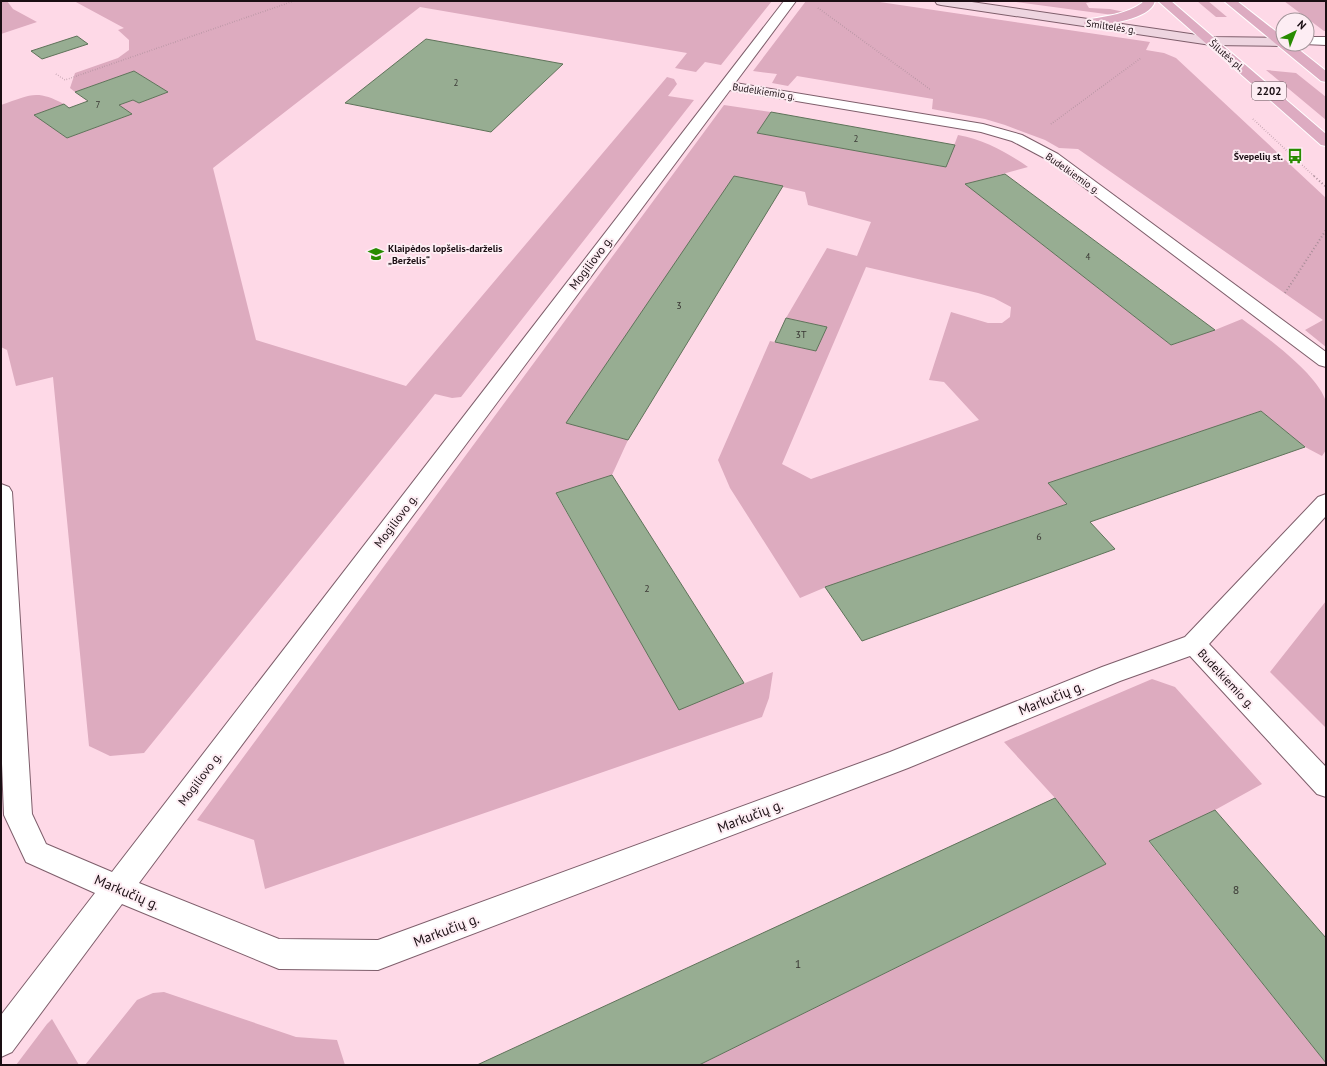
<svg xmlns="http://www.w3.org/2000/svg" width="1327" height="1066" font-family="'PT Sans',sans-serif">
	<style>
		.green { fill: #ddabbf; fill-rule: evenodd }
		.building { fill: #97ad92; stroke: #5f735a }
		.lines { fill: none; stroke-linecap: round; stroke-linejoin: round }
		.street-casing { stroke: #7e5e6b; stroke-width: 2 }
		.secondary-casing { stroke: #7e5e6b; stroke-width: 2 }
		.primary-casing { stroke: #fff; stroke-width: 2 }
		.path-far1 { stroke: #a98d98; stroke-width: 1.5; stroke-dasharray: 0.5 2; stroke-linecap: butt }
		.path { stroke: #a98d98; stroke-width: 2; stroke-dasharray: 1 2.5; stroke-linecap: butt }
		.street { fill: #fff; fill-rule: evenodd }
		.secondary { fill: #eed5e0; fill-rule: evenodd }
		.primary { fill: #ddabc1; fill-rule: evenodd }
		.labels { text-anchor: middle; stroke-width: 4; stroke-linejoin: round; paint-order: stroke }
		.far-number-label { font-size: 9px; fill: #393633 }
		.far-street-label { font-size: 10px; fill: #1a0e13; stroke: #fdedf3 }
		.far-poi-label { font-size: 10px; font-weight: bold; fill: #1a0e13; stroke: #fdedf3; text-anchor: end }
		.number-label { font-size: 10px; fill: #393633 }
		.shield { fill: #fdedf3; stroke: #5e5156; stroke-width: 1 }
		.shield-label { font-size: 11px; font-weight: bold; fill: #1a0e13 }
		.street-label { font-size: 12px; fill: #1a0e13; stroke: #fdedf3 }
		.near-number-label { font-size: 12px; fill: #393633 }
		.near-street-label { font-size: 14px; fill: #1a0e13; stroke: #fdedf3 }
	</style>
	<rect width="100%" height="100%" fill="#fed9e7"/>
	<path class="green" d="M1 1H7L13 9 37 22 1 34Z
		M74 1H772L721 65 705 62 696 72 675 68 687 53 420 7 213 168 256 340 406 386 667 77 674 79 677 84 668 96 694 100 461 397 452 398 435 394 144 753 110 756 89 746 53 377 16 386 7 350 1 347V105C30 95 36 89 64 104L35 115 67 138 132 114 119 105 133 100 139 103 168 92 134 71 75 92 70 88 75 73 118 58 129 50V40L118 30 124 28Z
		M806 1 827 2 828 1H873L1150 42 1146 50 1164 53 1176 58 1326 198V347L1305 330 1323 320 1078 149 1059 148 1045 140 1005 125 985 119 932 109 933 99 797 76 788 86 772 83 777 74 753 71Z
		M1009 1H1096L1086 3 1089 8 1110 9 1124 12 1113 15Z
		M1197 1H1208L1227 17H1216Z
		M1284 1H1326V31H1324Z
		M1266 70 1296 73 1326 97V120Z
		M724 105 771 112 757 133 946 167 958 135C985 140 1006 152 1028 167L966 184 1171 345 1215 330 1242 319C1265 336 1315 372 1325 399 1327 408 1326 439 1326 450L1322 456 1305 447 1261 411 1048 483 1067 504 826 587 800 598 730 488 718 460 770 341 816 351 826 327 786 318 827 248 857 256 871 222 808 205 805 192 734 176 628 440 612 475 556 494 679 709 773 672 769 698 762 717 265 889 254 840 197 820ZM866 267 978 293 994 298 1011 307 1010 317 1002 323H988L951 312 929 380 944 382 979 420 811 479 782 464Z
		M1326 601V728L1270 672Z
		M1152 679 1175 687 1262 784 1215 810 1149 842 1326 1063V1065H699L1106 864 1055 798 1004 742Z
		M164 992 296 1037 337 1040 345 1065H85L137 1000 153 993Z
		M52 1019 79 1065H16L47 1024Z"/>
	<path class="building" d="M77 36 88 44 42 59 31 51Z
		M426 39 563 64 491 132 345 103Z
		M134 71 168 92 139 103 133 100 119 105 132 114 67 138 34 115 64 104 69 108 88 101 75 92Z
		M771 112 955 145 946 167 757 133Z
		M1005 174 1215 330 1171 345 965 184Z
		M734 176 783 186 628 440 566 423Z
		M786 318 827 327 816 351 775 342Z
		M1261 411 1305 447 1090 522 1115 549 862 641 825 587 1067 504 1048 483Z
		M612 475 744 683 679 710 556 493Z
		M1055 798 1106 864 699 1065H477Z
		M1215 810 1326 938V1063L1149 841Z"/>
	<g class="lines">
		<defs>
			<path id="street" d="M784 1H796L735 83 983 124 1022 135 1058 154 1326 352V367L1319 365 1048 160 1012 141 981 132 730 90 139 883 279 939 378 940 890 752 1102 667 1185 637 1318 497 1326 494V516L1209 644 1326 767V797L1317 794 1190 656 1120 681 908 768 378 970 279 969 122 904 12 1052 1 1057V1015L95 893 26 862 4 815 1 738V484L9 487 12 492 32 814 46 844 112 872Z
				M1307 37H1326V45L1304 44H1307Z"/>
			<path id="secondary" d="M935 1H965L1211 37 1281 38 1283 39V44H1286L1281 46 1211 45 941 5 937 4Z"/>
			<path id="primary" d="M1143 1H1155C1150 20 1106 24 1090 27L1086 26 1084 23 1086 20 1090 19C1109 16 1126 14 1142 3Z
				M1158 1H1171L1326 134V146L1321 145Z
				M1224 1H1237L1283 37V44H1292L1326 71V82L1321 81Z"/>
		</defs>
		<use href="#street" class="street-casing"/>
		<use href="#secondary" class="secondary-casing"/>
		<use href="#primary" class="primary-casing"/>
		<path class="path-far1" d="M818 8 931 90
			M56 74 65 80 294 1
			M1253 119 1315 177
			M1051 124 1141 58"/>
		<path class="path" d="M1314 176 1326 187
			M1285 293 1326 230"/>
		<use href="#street" class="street"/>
		<use href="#secondary" class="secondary"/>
		<use href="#primary" class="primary"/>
	</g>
	<defs>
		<symbol id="bus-bare" viewBox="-9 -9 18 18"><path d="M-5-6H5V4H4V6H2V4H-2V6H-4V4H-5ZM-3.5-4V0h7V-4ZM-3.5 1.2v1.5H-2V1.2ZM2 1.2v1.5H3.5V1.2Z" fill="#288b00" stroke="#fdedf3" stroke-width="2.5" paint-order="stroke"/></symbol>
		<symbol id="school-bare" viewBox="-9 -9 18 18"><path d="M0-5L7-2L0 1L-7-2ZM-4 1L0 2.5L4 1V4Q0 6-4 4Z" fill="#288b00" stroke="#fdedf3" stroke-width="2.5" paint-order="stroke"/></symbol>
	</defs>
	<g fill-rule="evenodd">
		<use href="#bus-bare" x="1284" y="145" width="22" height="22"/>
		<use href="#school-bare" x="365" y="243" width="22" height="22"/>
	</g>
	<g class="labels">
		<g class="far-number-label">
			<text x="456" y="86">2</text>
			<text x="98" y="108">7</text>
			<text x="856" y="142">2</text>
			<text x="1088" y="260">4</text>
		</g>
		<g class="far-street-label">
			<text transform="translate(1111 26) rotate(8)" y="4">Smiltelės g.</text>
			<text transform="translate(1227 55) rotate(41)" y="4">Šilutės pl.</text>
			<text transform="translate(764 91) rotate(9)" y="4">Budelkiemio g.</text>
			<text transform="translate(1073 173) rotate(35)" y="4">Budelkiemio g.</text>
		</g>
		<g class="far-poi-label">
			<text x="1283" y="160">Švepelių st.</text>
			<text x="388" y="252" text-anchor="start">Klaipėdos lopšelis-darželis<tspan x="388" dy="12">„Berželis“</tspan></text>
		</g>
		<g class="number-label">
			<text x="679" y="309">3</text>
			<text x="801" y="338">3T</text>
			<text x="1039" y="540">6</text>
			<text x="647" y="592">2</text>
		</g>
		<rect class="shield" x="1252" y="82" width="34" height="18" rx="3"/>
		<g class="shield-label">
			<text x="1269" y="95">2202</text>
		</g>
		<g class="street-label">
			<text transform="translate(591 263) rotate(-53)" y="4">Mogiliovo g.</text>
			<text transform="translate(396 521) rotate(-53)" y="4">Mogiliovo g.</text>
			<text transform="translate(1226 679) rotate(47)" y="4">Budelkiemio g.</text>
			<text transform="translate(200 779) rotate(-53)" y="4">Mogiliovo g.</text>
		</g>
		<g class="near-number-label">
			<text x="1236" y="894">8</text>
			<text x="798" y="968">1</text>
		</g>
		<g class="near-street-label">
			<text transform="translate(1051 698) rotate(-22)" y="5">Markučių g.</text>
			<text transform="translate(750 816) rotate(-21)" y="5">Markučių g.</text>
			<text transform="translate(127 892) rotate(23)" y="5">Markučių g.</text>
			<text transform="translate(446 930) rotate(-21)" y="5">Markučių g.</text>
		</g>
	</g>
	<rect width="1327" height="1066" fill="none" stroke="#1a0e13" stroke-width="4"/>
	<g transform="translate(1295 32) rotate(43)"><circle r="19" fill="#fdedf3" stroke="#a29499"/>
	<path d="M0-3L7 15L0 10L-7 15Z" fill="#288b00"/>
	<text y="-6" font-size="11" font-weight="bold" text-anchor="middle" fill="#1a0e13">N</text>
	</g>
</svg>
